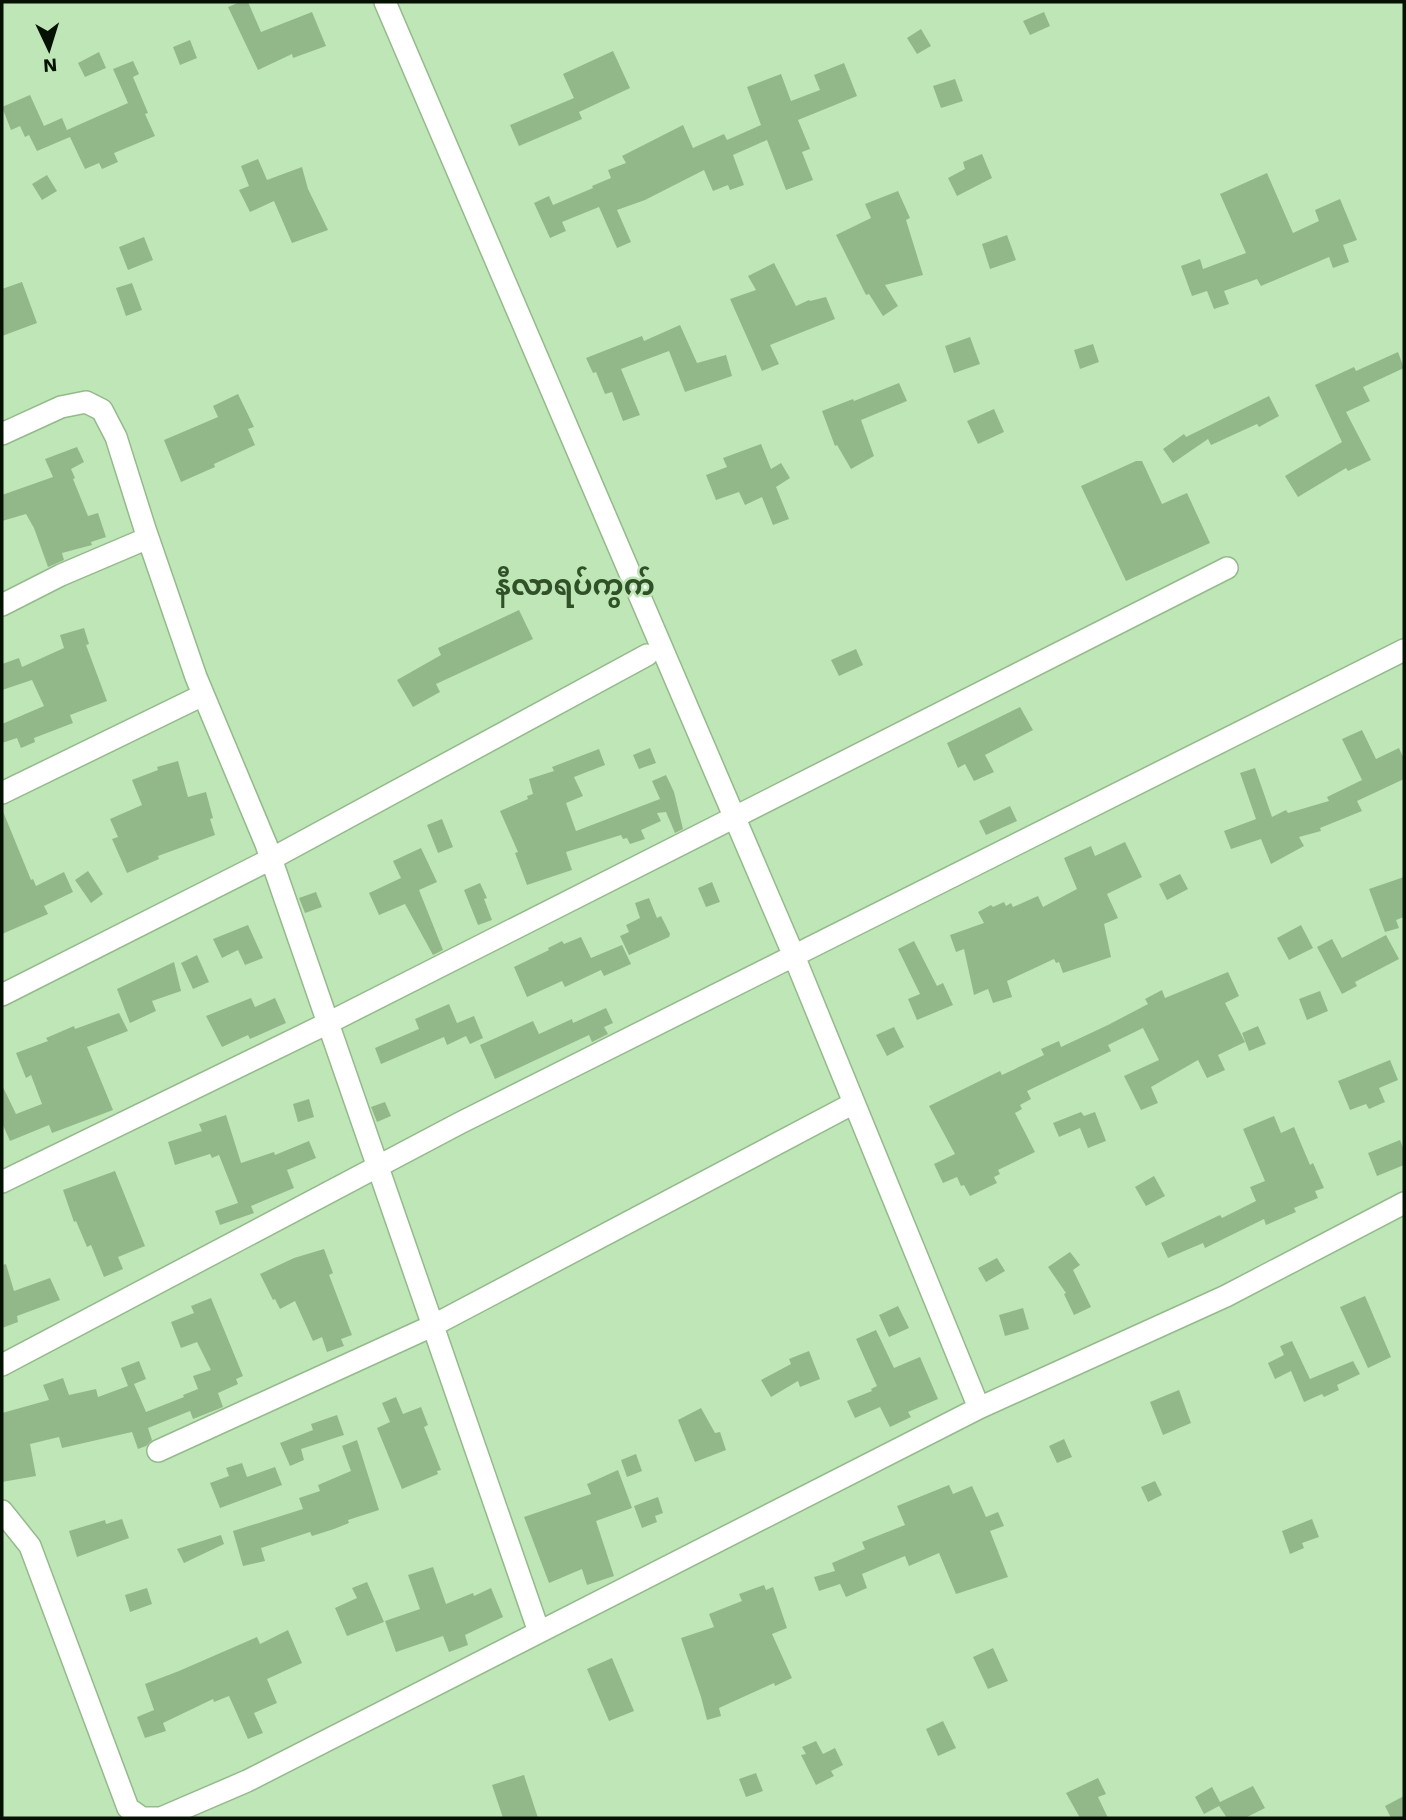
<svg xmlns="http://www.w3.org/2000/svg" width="1406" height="1820" font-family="'Work Sans','Noto Sans Myanmar',sans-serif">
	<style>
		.building { fill: #92b889 }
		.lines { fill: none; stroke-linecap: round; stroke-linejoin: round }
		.street-casing { stroke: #94ba8b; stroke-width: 24 }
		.street { stroke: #fff; stroke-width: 21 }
		.labels { text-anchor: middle; stroke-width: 5; stroke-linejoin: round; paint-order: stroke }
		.quarter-label { font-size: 28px; font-weight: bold; fill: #305128; stroke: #bfe6b6 }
	</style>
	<rect width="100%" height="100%" fill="#bfe6b6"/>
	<path class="building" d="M240 2H248L261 32 312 12 326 46 293 58 292 54 258 70 228 7Z
		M1044 12 1050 26 1030 35 1023 21Z
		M921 29 931 46 917 54 907 38Z
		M190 40 197 58 180 65 173 47Z
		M613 51 630 88 579 112 582 119 519 146 510 125 574 98 563 74Z
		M99 52 106 68 85 77 78 63Z
		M133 61 139 74 133 77 148 113 145 114 155 136 114 153 118 162 102 169 99 163 85 169 69 135 70 137 37 151 29 135 25 137 20 126 11 130 2 107 30 95 44 126 62 118 67 130 128 103 113 69Z
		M844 63 857 96 798 120 810 149 802 152 813 180 786 190 767 140 733 155 744 185 730 190 728 185 713 191 704 170 645 200 617 210 631 242 617 248 599 207 562 222 566 231 550 238 534 203 549 196 553 205 593 188 592 186 611 178 608 170 626 163 622 156 683 125 693 148 724 134 727 140 761 125 747 87 781 74 791 101 820 90 814 75Z
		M955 79 963 101 941 108 933 86Z
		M982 154 992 178 957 196 948 178 965 169 963 162Z
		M258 159 267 180 302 167 308 189 328 230 292 243 274 201 250 212 239 190 249 186 241 166Z
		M1267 173 1293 233 1319 221 1315 210 1340 199 1357 240 1343 245 1349 262 1333 268 1329 257 1261 286 1257 279 1224 291 1229 304 1214 309 1207 291 1192 296 1181 266 1200 259 1203 269 1246 253 1220 194Z
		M47 175 57 191 42 200 32 184Z
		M898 191 910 218 906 220 923 275 885 285 898 306 883 316 869 294 866 295 836 235 871 218 865 204Z
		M1007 235 1016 260 990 269 982 244Z
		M144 237 153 260 128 270 119 247Z
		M774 263 796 306 809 300 810 301 826 297 835 319 770 345 779 364 762 371 730 299 756 290 748 276Z
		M22 282 37 323 2 336V289Z
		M132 283 142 310 126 316 116 288Z
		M680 325 697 363 726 355 732 376 685 392 669 351 621 369 640 415 623 421 612 392 605 394 596 372 593 373 586 358 642 336 644 341Z
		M970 337 980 364 954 373 945 346Z
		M1093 344 1099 362 1080 369 1074 350Z
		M1398 352 1404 368 1363 387 1370 401 1346 412 1371 460 1348 471 1346 468 1298 497 1285 476 1342 442 1315 385 1354 367 1356 371Z
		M899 383 907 401 861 420 874 456 851 469 837 445 835 446 822 411 853 399 854 401Z
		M238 394 254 427 248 429 255 445 214 464 215 467 181 482 164 440 218 417 213 406Z
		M1269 396 1279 416 1259 427 1257 424 1211 445 1208 439 1173 463 1163 449 1184 434 1186 437Z
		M994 409 1004 432 978 444 967 421Z
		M761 444 771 469 781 463 790 478 776 487 789 519 773 525 762 497 745 505 739 492 716 500 706 475 727 467 723 458Z
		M77 447 84 462 71 469 75 478 73 479 88 516 98 513 106 537 91 542 92 545 62 553 64 560 48 567 34 528 26 514 2 521V495L53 477 45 459Z
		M1136 461H1142L1162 504 1187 493 1210 543 1126 581 1081 486Z
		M519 610 533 639 436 684 440 692 413 707 397 680 441 655 438 648Z
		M84 628 89 644 86 645 107 701 70 715 73 723 34 738 35 742 21 748 17 738 2 743V724L44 706 32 680 2 690V664L19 658 22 667 64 648 60 635Z
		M856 649 863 665 839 676 831 660Z
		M1020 707 1033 730 985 755 994 772 974 781 965 764 958 768 947 743Z
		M1362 730 1376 759 1399 748 1404 759V779L1357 801 1362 811 1320 828 1321 831 1299 837 1304 846 1271 864 1261 839 1231 849 1224 831 1256 819 1240 773 1255 768 1272 817 1286 810 1288 813 1329 801 1327 797 1362 780 1342 739Z
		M650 748 656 763 639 769 633 755Z
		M599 749 605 765 574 777 583 796 566 803 576 831 660 799 652 781 666 775 674 792 683 829 675 833 666 812 657 813 661 821 641 830 645 839 630 844 627 838 623 839 621 835 566 852 572 870 527 885 515 853 518 852 500 811 528 799 527 796 533 794 529 779 554 771 552 767Z
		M178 761 188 797 206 792 213 818 210 819 215 835 158 856 159 859 127 873 112 839 118 837 110 819 142 805 132 780 158 770 157 767Z
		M1010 806 1017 821 986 835 979 821Z
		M2 809 31 880 33 879 36 886 64 872 73 892 44 906 48 914 2 934Z
		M442 819 453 847 438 853 427 825Z
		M1125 842 1142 877 1107 894 1118 918 1104 924 1111 957 1063 973 1059 962 1056 963 1054 959 1007 981 1012 997 993 1003 988 989 974 995 964 949 956 952 950 935 984 923 978 912 991 905 993 907 1004 902 1006 906 1011 903 1013 907 1038 896 1043 907 1077 889 1064 858 1091 846 1095 856Z
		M421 848 437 882 419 890 443 950 433 955 405 904 379 915 369 893 401 878 393 861Z
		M88 871 103 894 91 903 75 880Z
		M1180 874 1188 889 1167 900 1159 884Z
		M1404 877V917L1396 920 1399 928 1385 932 1369 889Z
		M712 882 720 902 706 907 698 888Z
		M480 883 487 898 484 899 492 920 478 925 464 890Z
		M316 892 322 907 305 913 299 898Z
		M649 898 657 918 661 916 670 934 669 937 629 955 620 936 629 932 626 925 640 918 635 903Z
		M248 925 263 958 245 965 238 950 222 958 213 939Z
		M1301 925 1313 948 1289 960 1277 938Z
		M1386 935 1399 959 1355 982 1357 986 1342 994 1317 947 1332 939 1342 958Z
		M581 937 591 958 622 945 631 964 604 976 601 970 565 987 562 981 527 997 514 967 549 950 548 948 562 941 564 944Z
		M914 941 937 986 943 983 953 1005 917 1020 908 999 920 994 898 949Z
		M197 955 209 982 193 989 181 963Z
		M174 962 181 991 152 1001 156 1011 130 1023 117 989Z
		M1228 972 1239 996 1225 1003 1245 1042 1218 1055 1225 1070 1207 1078 1198 1060 1151 1087 1158 1103 1141 1110 1124 1076 1159 1060 1143 1028 1108 1045 1111 1051 1027 1091 1031 1099 1020 1105 1022 1109 1015 1113 1035 1152 998 1170 1000 1174 994 1177 997 1183 970 1196 964 1185 961 1186 957 1177 943 1183 934 1164 955 1154 929 1106 1000 1071 1002 1075 1044 1055 1041 1049 1059 1041 1061 1047 1108 1025 1148 1004 1145 999 1162 990 1165 998Z
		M1320 991 1328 1011 1307 1020 1299 999Z
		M251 998 255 1007 275 998 286 1023 250 1039 248 1035 222 1047 206 1016Z
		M449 1004 457 1023 474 1016 483 1038 470 1044 466 1036 447 1045 444 1037 381 1064 375 1048 419 1029 415 1019Z
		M606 1008 613 1023 604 1027 608 1034 592 1042 589 1035 495 1079 480 1045 533 1021 539 1034 572 1019 573 1023Z
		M119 1013 128 1031 87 1047 113 1110 52 1133 49 1125 10 1141 2 1123V1085L16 1114 42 1104 31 1075 26 1078 16 1053 48 1041 46 1038 74 1026 75 1029Z
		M1258 1026 1266 1044 1249 1051 1242 1033Z
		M894 1027 904 1047 887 1056 876 1035Z
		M1390 1060 1398 1080 1379 1088 1385 1102 1369 1109 1366 1104 1350 1110 1338 1081Z
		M309 1099 314 1117 298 1122 293 1104Z
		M385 1102 391 1116 377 1122 371 1107Z
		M1081 1112 1084 1116 1095 1112 1106 1141 1088 1148 1080 1128 1059 1137 1053 1123Z
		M226 1115 241 1163 274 1152 275 1155 309 1141 316 1158 287 1170 294 1188 251 1206 254 1213 220 1225 215 1211 238 1203 219 1155 212 1158 210 1154 175 1165 168 1142 202 1131 199 1124Z
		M1274 1116 1281 1133 1294 1127 1310 1165 1313 1163 1324 1188 1315 1191 1318 1198 1294 1208 1296 1212 1266 1225 1264 1219 1205 1248 1203 1243 1168 1258 1161 1243 1220 1215 1222 1218 1256 1201 1250 1187 1265 1181 1243 1129Z
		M1400 1140 1404 1150V1165L1377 1176 1368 1153Z
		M115 1171 145 1246 118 1257 123 1269 104 1277 91 1245 87 1247 76 1221 74 1222 63 1190Z
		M1154 1176 1165 1196 1146 1206 1135 1187Z
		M324 1249 333 1273 329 1275 352 1335 341 1339 344 1346 327 1352 322 1337 313 1341 295 1301 280 1309 275 1299 273 1300 260 1274 294 1258Z
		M1070 1252 1080 1265 1073 1270 1091 1307 1074 1315 1064 1294 1066 1293 1048 1267Z
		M997 1258 1005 1271 986 1282 978 1268Z
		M6 1264 14 1291 50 1278 60 1300 17 1316 18 1322 2 1328V1265Z
		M1365 1296 1391 1357 1368 1368 1340 1307Z
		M211 1298 243 1376 236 1379 238 1384 218 1393 223 1407 193 1419 190 1411 148 1428 152 1440 146 1446 138 1449 132 1432 62 1448 59 1437 30 1444 36 1476 2 1482V1413L49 1400 43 1385 63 1378 69 1395 96 1389 98 1397 128 1386 121 1368 139 1361 146 1379 134 1384 146 1412 184 1397 183 1395 198 1389 193 1376 211 1370 197 1342 181 1348 171 1322 194 1313 191 1306Z
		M898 1306 909 1328 889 1337 879 1315Z
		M1023 1308 1029 1329 1005 1336 999 1315Z
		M876 1330 894 1368 920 1357 938 1399 908 1412 911 1417 890 1427 880 1407 855 1418 847 1401 872 1391 871 1389 877 1386 856 1339Z
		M1292 1341 1310 1379 1353 1361 1360 1374 1337 1385 1339 1390 1324 1397 1322 1394 1304 1402 1291 1371 1275 1379 1268 1363 1284 1355 1280 1346Z
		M809 1351 820 1379 800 1387 798 1381 771 1397 761 1380 791 1364 789 1359Z
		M1179 1390 1191 1423 1163 1435 1150 1402Z
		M396 1397 403 1414 421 1407 428 1425 424 1427 441 1470 437 1471 438 1474 402 1489 377 1428 390 1422 382 1403Z
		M701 1408 715 1433 720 1432 726 1450 695 1462 678 1420Z
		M337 1415 344 1435 301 1449 304 1460 290 1466 280 1443 313 1430 311 1424Z
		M1064 1439 1072 1457 1057 1463 1049 1446Z
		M357 1440 379 1510 348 1520 349 1523 334 1529 312 1536 310 1532 261 1548 265 1561 243 1566 233 1531 303 1509 299 1498 320 1491 318 1485 351 1471 342 1446Z
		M636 1454 642 1471 627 1477 621 1460Z
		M242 1463 247 1477 275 1467 282 1485 220 1508 210 1483 229 1476 226 1468Z
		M618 1470 632 1508 596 1521 614 1576 587 1585 582 1569 549 1583 524 1517 591 1494 587 1484Z
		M1155 1481 1162 1495 1148 1502 1141 1487Z
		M949 1485 953 1494 972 1486 986 1517 998 1512 1004 1526 990 1531 1008 1577 956 1594 939 1553 909 1566 905 1556 862 1574 867 1588 846 1597 840 1584 819 1591 814 1577 835 1571 832 1563 865 1549 862 1542 905 1525 897 1506Z
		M658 1497 663 1513 655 1516 657 1522 642 1528 634 1506Z
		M122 1519 129 1538 77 1557 69 1531 105 1520 106 1524Z
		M1312 1519 1319 1537 1302 1543 1304 1548 1290 1554 1282 1531Z
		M221 1535 224 1544 184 1563 177 1549Z
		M433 1567 446 1604 473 1593 474 1596 491 1588 503 1617 465 1635 468 1645 449 1652 443 1636 396 1652 385 1621 420 1609 408 1575Z
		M367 1582 384 1622 347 1636 335 1608 357 1598 352 1588Z
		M764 1585 766 1590 773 1587 787 1628 772 1634 792 1678 775 1686 774 1683 719 1708 721 1716 707 1720 701 1697 681 1638 714 1627 709 1614 742 1601 739 1594Z
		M147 1588 152 1604 130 1612 125 1595Z
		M288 1630 302 1663 267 1679 277 1703 254 1713 263 1733 248 1739 229 1696 214 1702 213 1699 163 1723 166 1731 145 1738 137 1717 154 1710 145 1684 179 1671 257 1637 260 1644Z
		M993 1648 1008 1681 988 1689 973 1657Z
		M612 1658 634 1711 609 1721 587 1669Z
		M943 1721 956 1748 938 1756 926 1729Z
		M816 1741 823 1754 835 1748 843 1765 831 1771 834 1776 816 1785 801 1755 806 1754 802 1747Z
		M756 1773 763 1791 746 1797 739 1779Z
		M524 1775 538 1818H503L492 1785Z
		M1098 1778 1106 1794 1098 1797 1108 1818H1080L1066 1793Z
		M1253 1786 1265 1808 1245 1818H1227L1219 1806 1204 1814 1195 1797 1212 1787 1220 1802Z
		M1404 1796V1818H1391L1385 1806Z"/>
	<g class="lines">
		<defs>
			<path id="street" d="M385 2 794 956 979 1408
				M2 434 61 407 86 402 102 410 116 437 145 529 196 677 266 844 539 1632
				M2 605 61 575 148 538
				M2 793 203 695
				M2 995 271 859 647 655
				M2 1182 328 1023 1227 568
				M2 1365 460 1123 1404 650
				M158 1451 432 1326 854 1103
				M2 1511 30 1546 128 1808 142 1818H161L247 1781 979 1408 1226 1296 1404 1203"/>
		</defs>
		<use href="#street" class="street-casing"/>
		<use href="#street" class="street"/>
	</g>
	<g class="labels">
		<g class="quarter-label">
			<text x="575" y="595">နီလာရပ်ကွက်</text>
		</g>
	</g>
	<rect width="1406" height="1820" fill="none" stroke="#051203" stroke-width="7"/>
	<g transform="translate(49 49) rotate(176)" stroke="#bfe6b6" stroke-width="5" paint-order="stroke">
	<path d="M0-5L12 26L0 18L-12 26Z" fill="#051203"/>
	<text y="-10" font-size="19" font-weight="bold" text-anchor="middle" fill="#051203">N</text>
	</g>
</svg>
